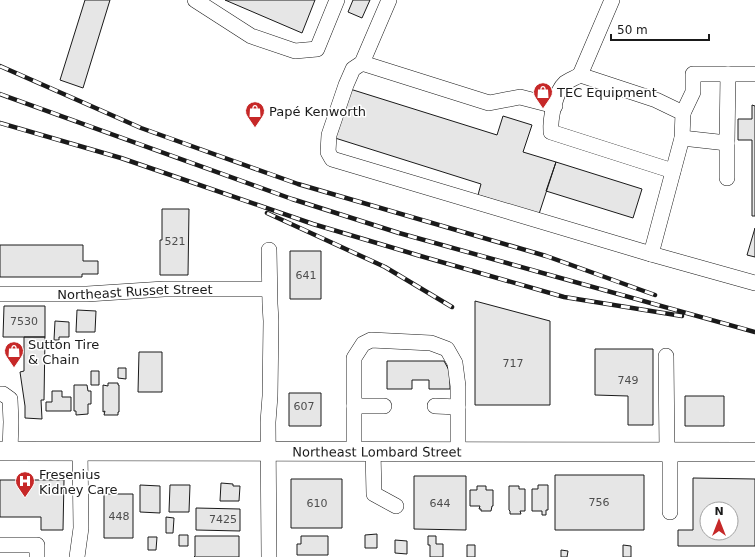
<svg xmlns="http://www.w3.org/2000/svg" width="755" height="557" font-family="'DejaVu Sans',sans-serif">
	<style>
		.building { fill: #e6e6e6; stroke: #1a1a1a; fill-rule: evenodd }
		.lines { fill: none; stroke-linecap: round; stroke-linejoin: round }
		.minor-casing { stroke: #1a1a1a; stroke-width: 16 }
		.major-casing { stroke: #1a1a1a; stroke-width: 20 }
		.minor { stroke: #fff; stroke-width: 15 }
		.major { stroke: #fff; stroke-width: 19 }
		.rail-casing { stroke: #1a1a1a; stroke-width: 4.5 }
		.rail { stroke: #fff; stroke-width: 3; stroke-dasharray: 9; stroke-linecap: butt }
		.labels { text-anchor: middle; stroke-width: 3; stroke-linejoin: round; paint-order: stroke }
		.number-label { font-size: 11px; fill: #4d4d4d }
		.poi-label { font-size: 13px; fill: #1a1a1a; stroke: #fff; text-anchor: start }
		.street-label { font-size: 13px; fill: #1a1a1a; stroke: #fff }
	</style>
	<rect width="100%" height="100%" fill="#fff"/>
	<path class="building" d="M85 0H110L83 88 60 80Z
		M225 0H315L302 33Z
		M353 0H370L362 18 348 12Z
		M350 89 497 135 503 116 532 125 523 152 556 162 539 214 478 195 481 184 335 138Z
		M752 105 755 106V216H752V140H738V119H752Z
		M556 162 642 189 633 218 546 191Z
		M162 209H189L188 275H160V240H162Z
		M755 228V257L747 255Z
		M0 245H83V261H98V274H82V277H0Z
		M290 251H321V299H290Z
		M475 301 550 321V405H475Z
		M4 306H45V337H3Z
		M77 310 96 311 95 332H76Z
		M55 321 69 322V337H59V340H54Z
		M24 337H45L44 400H41L42 419 25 418V406L20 372 24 371Z
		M595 349H653V425H628V396L595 395Z
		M139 352H162V392H138Z
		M387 361H444L450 372V389H429V380H412V389H387Z
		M118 368H126V379L118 378Z
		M91 371H99V385H91Z
		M108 383H118V385H119V412H118V415H104L105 411 103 412V385L108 386Z
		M74 385H87L88 391H91V404H88V414L76 415V411H74Z
		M52 391H62V397H71V411H46V402H52Z
		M289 393H321V426H289Z
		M685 396H724V426H685Z
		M555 475H644V530H555Z
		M414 476H466V530L414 529Z
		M693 478 755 479V546H678V530H693ZM707 509H731V533H707Z
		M291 479H342V528H291Z
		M0 480H64L63 530H41V517H0Z
		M221 483 233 484V486H240L239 501H220Z
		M140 485 160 486V513L140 512Z
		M170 485H190L189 512H169Z
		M538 485H548V510H546V515H542V511H532V489H538Z
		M477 486H486V490H493V506H492L491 511H481V509H479L480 506H470V490H477Z
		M509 486H519V489H525V511H520L521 514H510V511L509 510Z
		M104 494H133V538H104Z
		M196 508 240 509V531L196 530Z
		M166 517 174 518 173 533H166Z
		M377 534V548H365V535Z
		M179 535H188V546H179Z
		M195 536H239V557H194L195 556Z
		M301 536H328V555H297V544H301Z
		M428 536H436V544H443V557H430V545H428Z
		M148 537H157L156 550H148Z
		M395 540 407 541V554L395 553Z
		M467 545H475V557H467Z
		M623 545 631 546V557H623Z
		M561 550 568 551 567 557H561Z"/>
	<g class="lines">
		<defs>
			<g id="minor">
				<path d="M195 0 251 36 295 51 317 49 337 0"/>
				<path d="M389 0 362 63 353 69 346 85 329 135 328 152 332 159 651 254 682 138 683 113 656 100 580 75 612 0"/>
				<path d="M362 63 489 103 520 97 555 106"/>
				<path d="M728 74H755"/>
				<path d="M580 75C575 78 569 80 565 83 555 92 550 119 551 132L673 171"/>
				<path d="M682 138 727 143 728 74H693V92L683 113"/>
				<path d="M727 143V178"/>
				<path d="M651 254 755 283"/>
				<path id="s1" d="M0 294H87L164 289H269"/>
				<path d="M666 356 667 451"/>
				<path d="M0 394H3L10 399 11 422 10 451"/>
				<path d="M354 406H384"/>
				<path d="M435 406 458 407"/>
				<path d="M354 451V358L363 344 371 340 431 343 447 349 455 363 458 386V451"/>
				<path d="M373 451 374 494 396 506"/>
				<path d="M670 512V451"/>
				<path d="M0 545H37V557"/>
				<path d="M77 557 81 528 80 451"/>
				<path d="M269 557 268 422 270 396 271 321 270 304 269 250"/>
			</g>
			<g id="major">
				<path id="s2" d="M0 451 755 452"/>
			</g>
		</defs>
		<use href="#minor" class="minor-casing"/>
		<use href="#major" class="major-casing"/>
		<use href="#minor" class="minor"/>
		<use href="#major" class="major"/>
		<defs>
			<path id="rail" d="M0 66 141 128 298 184 546 256 655 295
				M0 94 292 199 399 233 755 332
				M0 123 121 158 313 224 417 255 564 297 682 316
				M267 213 385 267 452 307"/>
		</defs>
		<use href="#rail" class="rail-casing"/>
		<use href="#rail" class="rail"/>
	</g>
	<defs>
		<symbol id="shop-pin" viewBox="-11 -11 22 30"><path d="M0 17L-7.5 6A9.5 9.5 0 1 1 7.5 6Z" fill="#c62828" stroke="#fff"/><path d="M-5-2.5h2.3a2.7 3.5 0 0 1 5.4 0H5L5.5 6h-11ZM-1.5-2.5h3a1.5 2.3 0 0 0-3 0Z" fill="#fff"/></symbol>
		<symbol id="hospital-pin" viewBox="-11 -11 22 30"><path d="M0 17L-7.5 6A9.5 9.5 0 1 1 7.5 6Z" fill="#c62828" stroke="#fff"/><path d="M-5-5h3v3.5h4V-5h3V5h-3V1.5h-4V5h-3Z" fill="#fff"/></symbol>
	</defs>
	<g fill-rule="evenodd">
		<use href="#shop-pin" x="532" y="81" width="22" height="30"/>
		<use href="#shop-pin" x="244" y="100" width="22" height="30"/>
		<use href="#shop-pin" x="3" y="340" width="22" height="30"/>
		<use href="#hospital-pin" x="14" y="470" width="22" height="30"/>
	</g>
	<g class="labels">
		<g class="number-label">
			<text x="175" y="245">521</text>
			<text x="306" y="279">641</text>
			<text x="24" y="325">7530</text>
			<text x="513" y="367">717</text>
			<text x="628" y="384">749</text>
			<text x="304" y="410">607</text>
			<text x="599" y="506">756</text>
			<text x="317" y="507">610</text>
			<text x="440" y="507">644</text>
			<text x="119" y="520">448</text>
			<text x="223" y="523">7425</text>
		</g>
		<g class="poi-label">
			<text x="557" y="97">TEC Equipment</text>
			<text x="269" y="116">Papé Kenworth</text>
			<text x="28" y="349">Sutton Tire<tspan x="28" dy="15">&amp; Chain</tspan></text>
			<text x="39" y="479">Fresenius<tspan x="39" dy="15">Kidney Care</tspan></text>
		</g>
		<g class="street-label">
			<text dy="5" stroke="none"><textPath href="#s1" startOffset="135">Northeast Russet Street</textPath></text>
			<text dy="5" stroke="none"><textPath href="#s2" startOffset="377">Northeast Lombard Street</textPath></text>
		</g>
	</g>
	<g transform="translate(719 521)"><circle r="19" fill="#ffffff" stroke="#a3a3a3"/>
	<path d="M0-3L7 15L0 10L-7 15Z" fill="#c62828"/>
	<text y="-6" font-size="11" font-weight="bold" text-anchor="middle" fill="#1a1a1a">N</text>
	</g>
	<path d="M611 34v6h98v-6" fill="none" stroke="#1a1a1a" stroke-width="2"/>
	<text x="617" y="34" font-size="12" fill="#1a1a1a" stroke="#ffffff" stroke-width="3" paint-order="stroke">50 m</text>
</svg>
